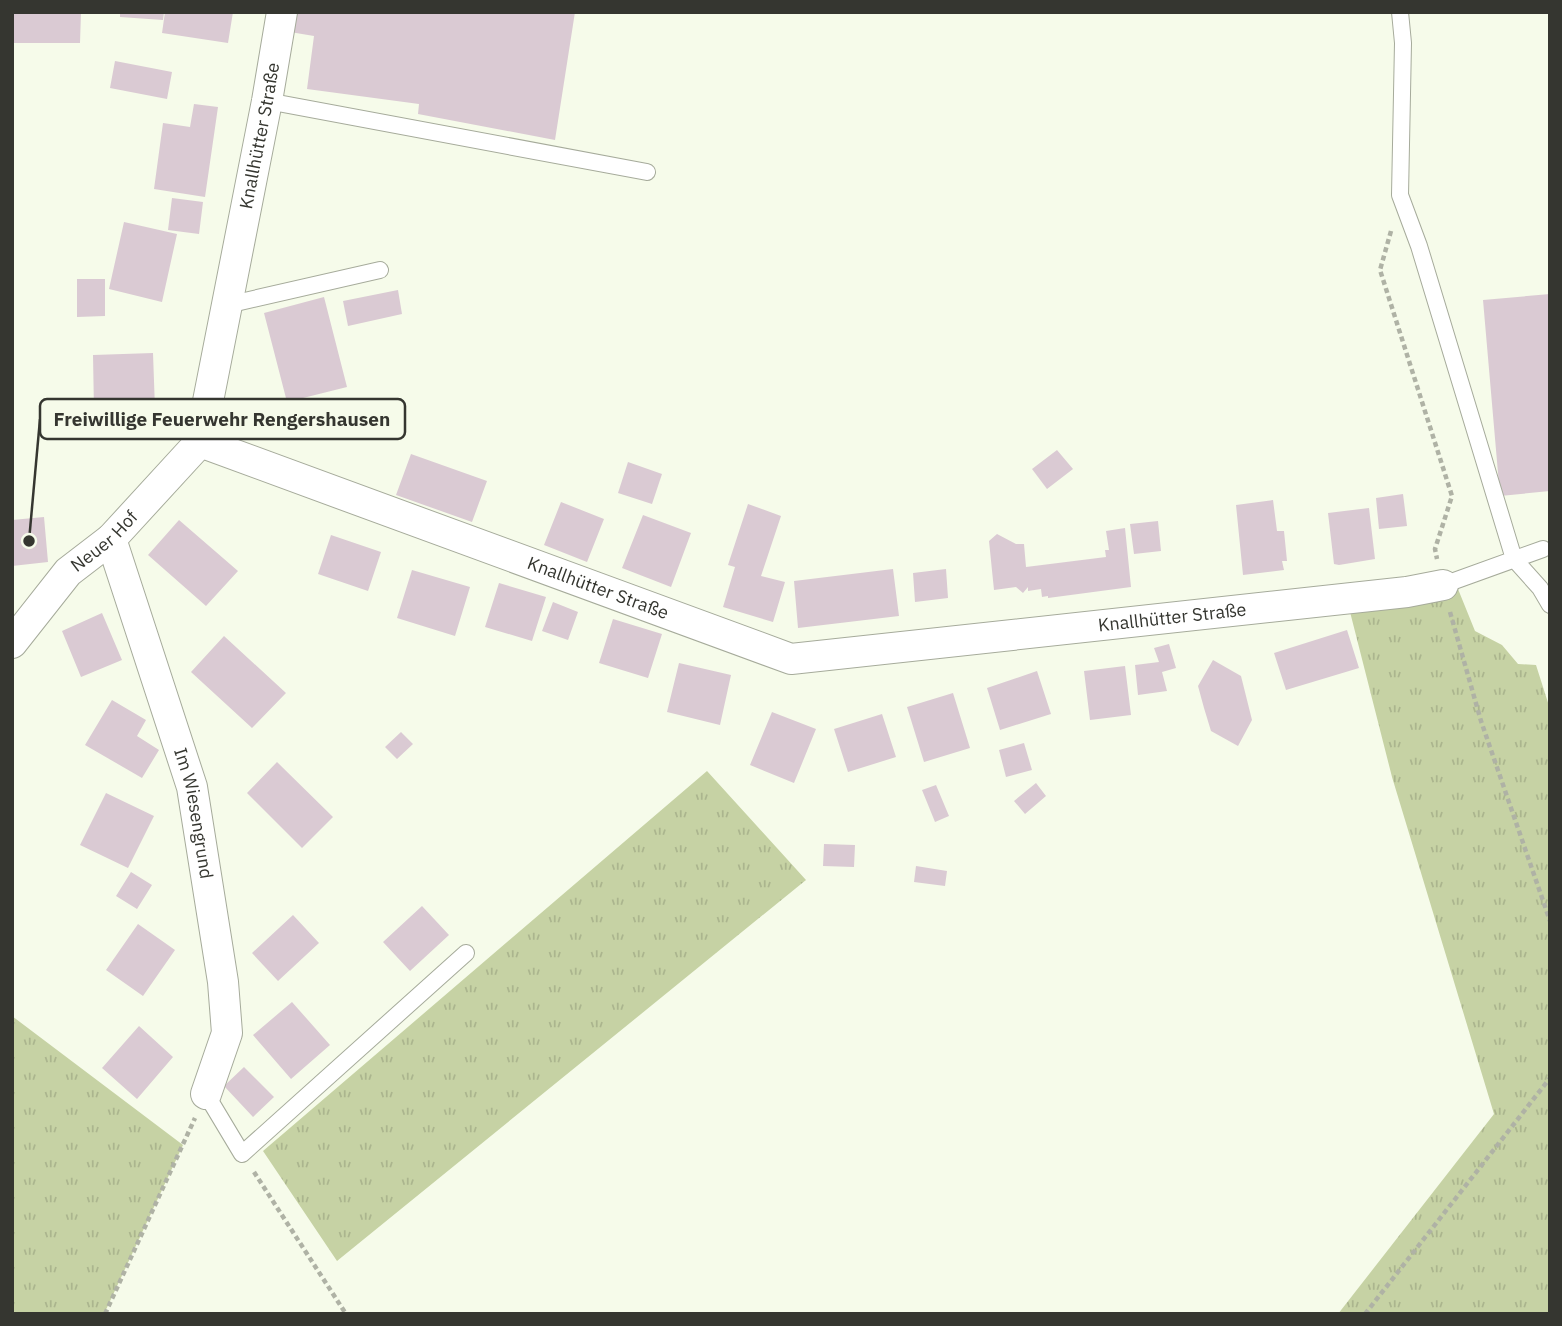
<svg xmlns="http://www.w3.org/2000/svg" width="1562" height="1326" font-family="'IBM Plex Sans',sans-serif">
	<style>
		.grass { fill: url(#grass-tufts) }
		.building { fill: #dacad3 }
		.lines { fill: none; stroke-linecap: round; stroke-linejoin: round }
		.service-casing { stroke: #a6ab9b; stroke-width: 18 }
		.minor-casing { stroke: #a6ab9b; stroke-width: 32 }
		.path { stroke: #afb2a5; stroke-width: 4.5; stroke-dasharray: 5 3.5; stroke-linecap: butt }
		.service { stroke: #fff; stroke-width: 16 }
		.minor { stroke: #fff; stroke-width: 30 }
		.labels { text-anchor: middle; stroke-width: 6; stroke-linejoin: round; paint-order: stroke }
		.street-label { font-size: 18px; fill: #353630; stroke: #f6fbea }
		.leader { fill: none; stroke: #353630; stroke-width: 2.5 }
		.callout-dot { fill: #353630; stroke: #f6fbea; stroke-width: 2.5 }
		.callout { fill: #f6fbea; stroke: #353630; stroke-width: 2.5 }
		.callout-label { font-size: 19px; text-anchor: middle; font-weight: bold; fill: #353630 }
	</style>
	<defs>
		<pattern id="grass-tufts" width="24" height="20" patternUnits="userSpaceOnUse" patternTransform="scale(1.75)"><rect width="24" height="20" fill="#c6d2a4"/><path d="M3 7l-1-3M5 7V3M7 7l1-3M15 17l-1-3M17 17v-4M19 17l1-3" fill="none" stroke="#abb58e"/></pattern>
	</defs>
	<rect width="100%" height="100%" fill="#f6fbea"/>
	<path class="grass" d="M1458 589 1475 631 1502 645 1518 664 1536 665 1550 709V1314H1338L1494 1114 1392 777 1348 604Z
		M707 771 806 880 337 1261 263 1151Z
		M12 1016 183 1145 104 1314H12Z"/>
	<path class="building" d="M12 12H81L80 43H12Z
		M120 12H164L163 20 120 17Z
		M165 12H233L228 43 162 33Z
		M294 12H575L555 140 418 114 419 104 307 89 314 36 290 32Z
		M115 61 172 72 167 99 110 88Z
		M194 104 218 107 205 197 154 189 163 123 190 127Z
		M172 198 203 202 199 234 168 230Z
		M124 222 177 234 162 302 109 289Z
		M77 279H105V316L77 317Z
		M398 290 402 314 348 326 343 301Z
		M1550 294V491L1500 496 1483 300Z
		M324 297 347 387 287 402 264 313Z
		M153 353 155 409 94 411 93 355Z
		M1057 450 1073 469 1047 489 1032 469Z
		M411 454 487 481 472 522 396 495Z
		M628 462 662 474 652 504 618 493Z
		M1403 494 1407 526 1379 529 1376 498Z
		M1273 500 1277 531H1284L1287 561H1282L1284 570 1243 575 1236 505Z
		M561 502 604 519 587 562 544 545Z
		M748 504 781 516 761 576 785 582 773 622 723 607 735 567 728 565Z
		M1369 508 1375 559 1339 565 1334 564 1328 513Z
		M643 515 691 533 671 587 622 568Z
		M44 517 48 562 12 566V520Z
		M179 520 238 571 206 606 148 555Z
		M1158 521 1161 551 1134 554 1130 524Z
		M1125 528 1131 587 1048 598V596L1042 597 1041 589 1028 591V587L1023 593 1016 587 994 590 989 541 997 534 1016 544H1024L1026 567 1106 557 1105 550H1109L1106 531Z
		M331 535 381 552 368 591 318 574Z
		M893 569 899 616 798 628 794 581Z
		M946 569 948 598 915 602 913 573Z
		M412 570 470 587 455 636 397 618Z
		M499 583 546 597 532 641 485 627Z
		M553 602 578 612 568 640 542 631Z
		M102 613 122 660 81 677 62 631Z
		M613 619 662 634 648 678 599 663Z
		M1347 630 1359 668 1286 690 1274 653Z
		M224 636 286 693 252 728 191 672Z
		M1169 644 1176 668 1162 672 1167 691 1138 695 1135 665 1159 662 1154 648Z
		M1213 660 1241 676 1252 720 1238 746 1211 731 1204 708 1198 686Z
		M679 663 731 675 720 725 667 712Z
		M1125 666 1131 715 1090 720 1084 671Z
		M1037 671 1051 714 1000 730 987 688Z
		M953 693 970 748 924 762 907 707Z
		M112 700 146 720 137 736 159 750 142 778 85 745Z
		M772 712 816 729 794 783 750 765Z
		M882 714 896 757 848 772 834 729Z
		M401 732 413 744 397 759 385 747Z
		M1024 743 1032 770 1006 777 999 750Z
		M277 762 333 817 302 848 247 793Z
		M1036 783 1046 796 1025 814 1014 801Z
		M936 785 949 816 935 822 922 790Z
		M106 793 154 816 128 868 80 845Z
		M824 844 855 845 854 867 823 866Z
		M916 866 947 871 945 886 914 882Z
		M131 872 152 885 137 909 116 896Z
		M422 906 449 935 410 971 383 942Z
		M293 915 319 943 278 981 252 953Z
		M138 924 175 950 143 996 106 970Z
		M292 1002 330 1045 291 1079 253 1035Z
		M139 1026 173 1057 137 1099 102 1068Z
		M244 1067 274 1097 253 1117 224 1086Z"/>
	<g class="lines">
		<defs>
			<path id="service" d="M1400 12 1403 43 1400 195 1419 246 1514 559 1540 588 1550 605
				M267 101 647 172
				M227 305 380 270
				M1443 585 1543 549
				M206 1094 242 1154 466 953"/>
			<g id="minor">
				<path id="s1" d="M200 442 791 659 1407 592 1443 585"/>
				<path id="s2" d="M200 442 267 101 282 12"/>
				<path id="s3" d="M111 539 192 787 223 982 227 1033 206 1094"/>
				<path id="s4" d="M12 643 68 572 111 539 200 442"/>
			</g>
		</defs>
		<use href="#service" class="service-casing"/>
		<use href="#minor" class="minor-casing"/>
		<path class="path" d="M1391 231 1380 270 1452 496 1435 549 1437 559
			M1450 612 1481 721 1550 921
			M254 1172 346 1314
			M105 1314 195 1118
			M1365 1314 1550 1078"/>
		<use href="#service" class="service"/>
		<use href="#minor" class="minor"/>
	</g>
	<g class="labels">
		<g class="street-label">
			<text dy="6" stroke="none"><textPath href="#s2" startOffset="312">Knallhütter Straße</textPath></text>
			<text dy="6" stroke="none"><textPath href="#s4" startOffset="138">Neuer Hof</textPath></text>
			<text dy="6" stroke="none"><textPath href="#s1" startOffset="424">Knallhütter Straße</textPath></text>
			<text dy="6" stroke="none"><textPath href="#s1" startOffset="1013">Knallhütter Straße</textPath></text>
			<text dy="6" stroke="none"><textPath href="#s3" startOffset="287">Im Wiesengrund</textPath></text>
		</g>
	</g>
	<path class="leader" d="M29 541L40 419"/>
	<circle class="callout-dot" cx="29" cy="541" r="7"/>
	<rect class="callout" x="40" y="399" width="365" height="40" rx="7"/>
	<g class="callout-label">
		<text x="222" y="426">Freiwillige Feuerwehr Rengershausen</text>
	</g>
	<rect width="1562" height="1326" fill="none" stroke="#353630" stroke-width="28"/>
</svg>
